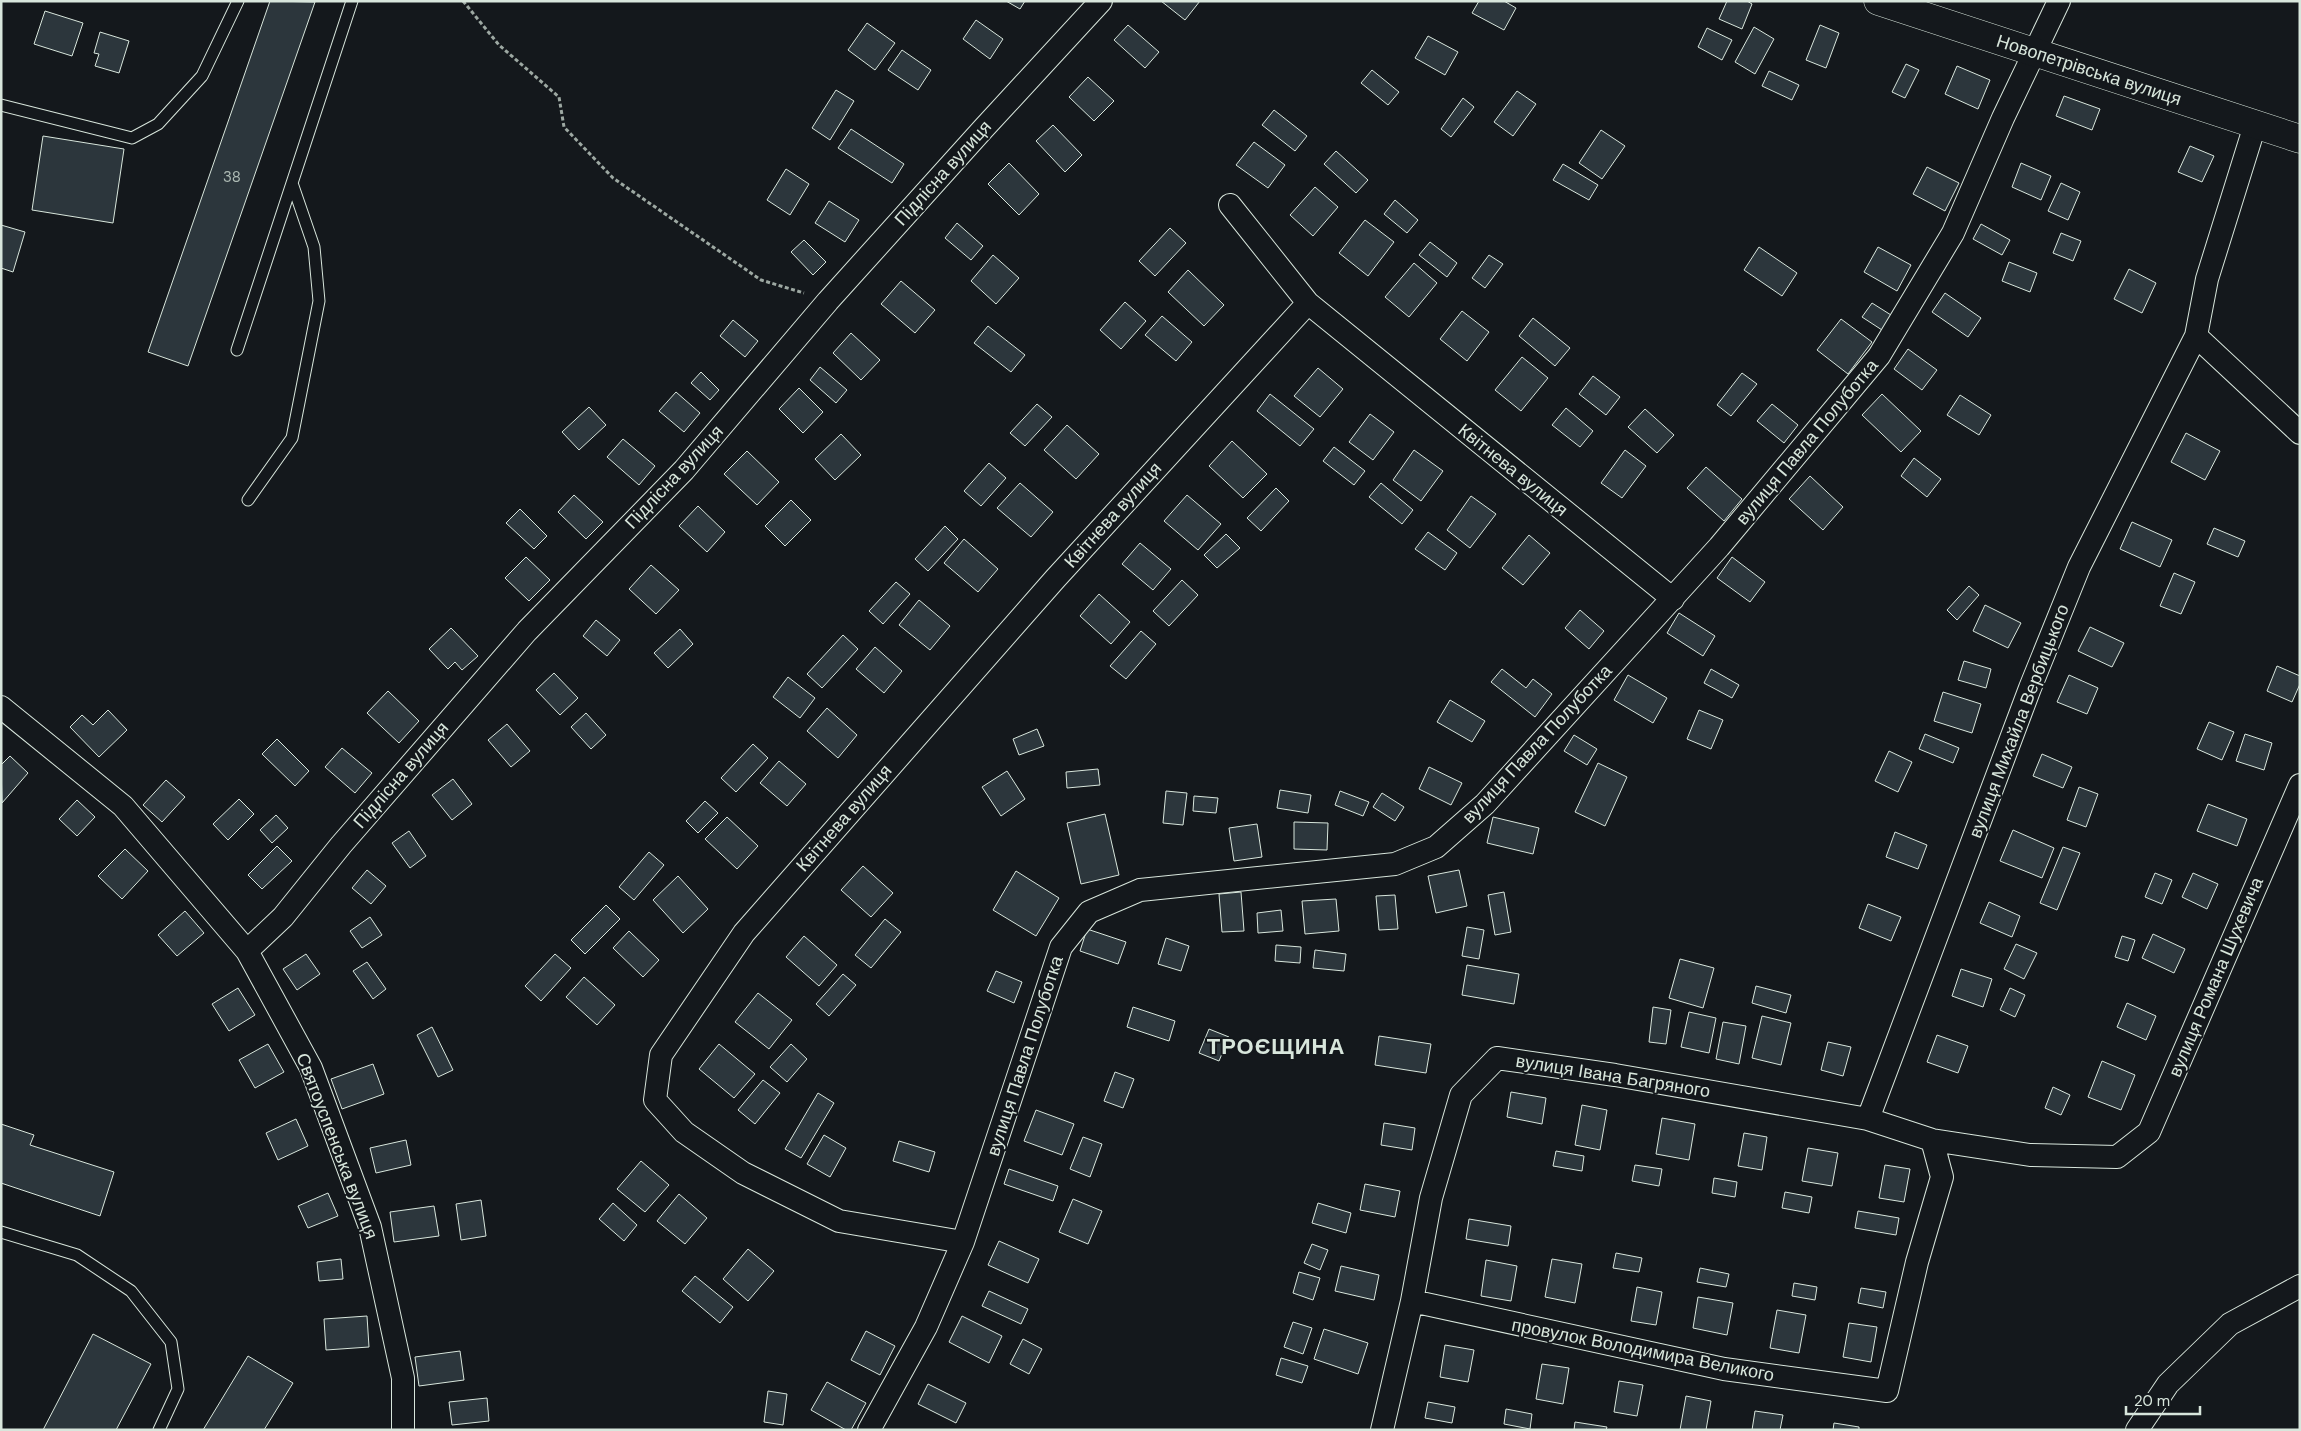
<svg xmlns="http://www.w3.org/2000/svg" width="2301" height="1431" font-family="'DM Sans',sans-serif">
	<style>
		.building { fill: #2c363c; stroke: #d8e6dc }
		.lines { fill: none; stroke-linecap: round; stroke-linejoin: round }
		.service-casing { stroke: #d8e6dc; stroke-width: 13 }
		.minor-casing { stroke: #d8e6dc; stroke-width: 24 }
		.tertiary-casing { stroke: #d8e6dc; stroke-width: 29 }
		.path { stroke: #9da8a2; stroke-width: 3; stroke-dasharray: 4 2.5; stroke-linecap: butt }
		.service { stroke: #14181c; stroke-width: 11 }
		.minor { stroke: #14181c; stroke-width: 22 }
		.tertiary { stroke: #14181c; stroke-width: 28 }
		.labels { text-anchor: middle; stroke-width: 4; stroke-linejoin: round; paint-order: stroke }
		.number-label { font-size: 15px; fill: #adbab4 }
		.street-label { font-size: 18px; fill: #d8e6dc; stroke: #14181c }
		.district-label { font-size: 22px; font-weight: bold; letter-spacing: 1px; fill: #d8e6dc; stroke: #14181c }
	</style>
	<rect width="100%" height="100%" fill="#14181c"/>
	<path class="building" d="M270 1 315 2 188 366 148 352Z
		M1006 1H1025L1020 9Z
		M1161 1H1200L1185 20Z
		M1479 1H1504L1516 8 1504 30 1472 13Z
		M1727 1H1747L1752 4 1742 29 1719 19Z
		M45 11 83 23 72 56 34 44Z
		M976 20 1003 39 990 59 963 39Z
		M867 23 895 43 875 70 848 50Z
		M1128 25 1159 52 1145 68 1114 40Z
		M1820 25 1839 33 1826 68 1806 60Z
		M1754 27 1774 39 1755 74 1735 62Z
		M1707 28 1732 40 1722 60 1698 47Z
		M100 32 129 41 119 73 95 66 99 54 94 53Z
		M1428 36 1458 52 1445 75 1415 58Z
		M902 50 931 70 918 90 888 70Z
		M1906 64 1919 70 1905 98 1892 92Z
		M1957 66 1990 80 1978 109 1945 94Z
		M1372 70 1399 92 1388 105 1361 83Z
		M1769 71 1799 85 1792 100 1762 86Z
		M1088 77 1114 101 1094 121 1069 97Z
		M836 90 854 101 830 140 812 128Z
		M1517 91 1536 104 1513 136 1494 122Z
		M2064 96 2100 109 2092 130 2056 116Z
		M1463 98 1474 107 1451 137 1441 129Z
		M1274 110 1307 136 1295 151 1262 125Z
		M1053 125 1082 155 1065 172 1036 141Z
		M851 129 904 164 892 183 838 148Z
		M1601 130 1625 146 1602 179 1579 163Z
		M43 136 124 149 113 223 32 210Z
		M1254 142 1285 165 1268 188 1236 165Z
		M2190 146 2214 156 2202 182 2178 172Z
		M1336 151 1368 180 1356 193 1324 164Z
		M1009 163 1039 194 1019 215 988 184Z
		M2021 163 2051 176 2041 200 2012 187Z
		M1563 164 1598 185 1589 200 1553 180Z
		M1927 167 1959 183 1945 211 1913 194Z
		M786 169 809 184 790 215 767 200Z
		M2061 183 2080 192 2068 220 2048 211Z
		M1315 187 1338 207 1313 236 1290 215Z
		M1395 200 1418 220 1407 233 1384 214Z
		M829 201 859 220 845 242 815 223Z
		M1365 220 1394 242 1368 276 1339 253Z
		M957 223 983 246 971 260 945 238Z
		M1981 224 2010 240 2002 255 1973 239Z
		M1 225 25 232 13 272 1 268Z
		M1170 228 1186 243 1155 276 1139 261Z
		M2061 233 2081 241 2073 261 2053 253Z
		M804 240 826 262 813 275 791 252Z
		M1430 242 1457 263 1447 277 1419 255Z
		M1759 247 1797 273 1782 296 1744 270Z
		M1878 247 1911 265 1897 291 1864 272Z
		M993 255 1019 278 996 304 971 281Z
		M1489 255 1503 264 1485 288 1472 278Z
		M2009 262 2037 273 2030 292 2002 281Z
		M1414 263 1437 283 1409 317 1385 297Z
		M2129 269 2156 283 2142 313 2114 299Z
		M1188 270 1224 305 1204 326 1168 292Z
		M901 281 935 310 915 333 881 304Z
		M1945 293 1981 318 1968 337 1932 312Z
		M1125 302 1146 321 1121 349 1100 330Z
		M1872 303 1891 315 1882 330 1862 317Z
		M1462 311 1489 332 1467 361 1440 339Z
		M1162 316 1192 342 1176 361 1145 335Z
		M1533 318 1570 348 1555 366 1519 336Z
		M1841 319 1872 342 1848 374 1817 350Z
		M733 320 758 341 745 357 720 336Z
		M988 326 1025 355 1011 372 974 343Z
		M851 333 880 360 861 380 833 353Z
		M1908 349 1937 370 1922 390 1894 369Z
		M1522 357 1548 378 1521 411 1495 390Z
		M820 367 847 390 836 403 810 380Z
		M1318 368 1343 389 1320 417 1294 396Z
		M701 372 719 390 710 400 691 383Z
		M1742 373 1757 384 1731 416 1717 405Z
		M1593 376 1620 397 1606 415 1579 394Z
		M799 388 823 412 803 433 779 409Z
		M676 392 700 413 684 432 659 411Z
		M1270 394 1314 429 1300 446 1257 411Z
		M1882 394 1921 431 1901 452 1862 415Z
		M1960 395 1991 415 1979 435 1947 415Z
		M1037 404 1052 417 1025 446 1010 433Z
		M1772 404 1798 425 1784 443 1757 421Z
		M589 407 606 425 579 450 562 432Z
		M1566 408 1593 431 1580 447 1552 425Z
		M1645 409 1674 435 1657 453 1628 427Z
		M1370 414 1394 432 1373 460 1349 442Z
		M1067 425 1099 454 1076 479 1044 450Z
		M2186 433 2220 451 2205 480 2171 462Z
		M841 434 861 455 835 480 815 459Z
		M623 439 655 466 639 485 607 457Z
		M1232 441 1267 474 1243 498 1209 466Z
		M1334 447 1365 471 1354 485 1323 461Z
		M1414 450 1443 471 1421 501 1393 480Z
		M1625 450 1646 466 1622 498 1601 483Z
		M747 451 779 482 757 505 724 474Z
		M1914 458 1941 479 1927 497 1901 476Z
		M989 463 1006 478 981 506 964 491Z
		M1706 467 1742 499 1724 521 1687 488Z
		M1810 476 1843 507 1823 530 1789 499Z
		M1020 483 1053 512 1031 537 997 508Z
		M1381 483 1413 510 1402 524 1369 497Z
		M1276 488 1289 501 1261 531 1247 518Z
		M574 495 603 522 586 539 558 512Z
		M1187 495 1221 524 1198 550 1164 521Z
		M1471 496 1496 514 1470 548 1447 530Z
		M791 500 811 520 785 546 765 526Z
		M698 506 725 532 707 552 679 526Z
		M520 509 547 536 534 549 506 523Z
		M2132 522 2172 540 2160 567 2120 549Z
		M945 526 958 539 928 571 915 559Z
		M2214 528 2245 541 2238 557 2207 544Z
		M1428 532 1457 553 1445 570 1415 549Z
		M1226 534 1240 548 1217 568 1204 555Z
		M1529 535 1550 553 1523 585 1502 568Z
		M964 539 998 569 978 592 944 563Z
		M1140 543 1171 569 1153 590 1122 564Z
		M526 557 550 580 529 601 505 578Z
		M1732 557 1765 582 1750 602 1717 578Z
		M651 565 679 590 656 614 629 589Z
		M2174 573 2195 582 2181 614 2160 606Z
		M1182 580 1198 595 1169 626 1153 611Z
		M896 582 910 594 883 624 869 611Z
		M1969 586 1979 595 1957 620 1947 610Z
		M1099 594 1130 622 1111 644 1080 616Z
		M919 600 950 626 930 650 899 625Z
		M1985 605 2021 623 2008 648 1973 631Z
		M1580 610 1604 631 1589 649 1565 628Z
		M1679 613 1715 636 1703 656 1667 633Z
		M596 620 620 640 607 656 583 636Z
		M2090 627 2124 643 2112 667 2078 651Z
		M451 628 478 656 462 670 455 662 448 669 429 649Z
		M680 629 693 644 668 668 654 653Z
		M1141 631 1156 644 1126 679 1110 666Z
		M843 635 858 649 822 688 807 674Z
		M875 647 902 671 884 693 856 669Z
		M1964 661 1991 669 1986 688 1958 680Z
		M2277 666 2300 676V684L2292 702 2267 691Z
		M1502 669 1526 688 1533 679 1552 694 1535 717 1491 682Z
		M1711 669 1739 685 1732 698 1704 683Z
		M554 673 578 698 560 715 536 690Z
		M1628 675 1667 698 1653 723 1614 700Z
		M2069 675 2098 688 2087 714 2057 702Z
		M788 677 815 698 800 718 773 697Z
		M388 691 419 721 399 743 367 713Z
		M1943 692 1981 704 1972 733 1934 721Z
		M1450 700 1485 721 1472 742 1437 722Z
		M827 708 857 735 838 758 807 731Z
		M108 710 127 730 99 757 70 727 82 715 93 725Z
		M1699 710 1723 720 1711 749 1687 739Z
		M586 713 606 735 591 749 571 727Z
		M2209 722 2234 732 2222 760 2197 749Z
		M507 724 530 751 511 767 488 740Z
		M1037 729 1044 746 1019 755 1013 739Z
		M1925 734 1959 748 1953 763 1919 749Z
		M2245 734 2272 743 2264 770 2236 761Z
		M1574 735 1597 749 1587 765 1564 751Z
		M277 739 309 771 295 786 262 754Z
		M753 744 768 758 736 792 721 778Z
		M342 748 372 773 355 793 325 767Z
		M1889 751 1912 762 1898 792 1875 781Z
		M2042 754 2072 767 2063 788 2033 776Z
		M10 756 28 773 2 803 1 765Z
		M779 761 806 784 787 806 760 783Z
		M1598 763 1627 777 1605 826 1575 812Z
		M1429 767 1462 783 1451 805 1419 789Z
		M1098 769 1100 785 1067 788 1066 772Z
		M1007 771 1025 799 1001 816 982 787Z
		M453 779 472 804 452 820 432 795Z
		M166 780 185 797 162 822 143 805Z
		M2079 787 2098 794 2086 827 2067 820Z
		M1280 790 1311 795 1308 813 1277 808Z
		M1166 791 1187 793 1183 825 1163 823Z
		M1340 791 1369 802 1363 816 1335 805Z
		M1382 793 1404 807 1395 821 1373 807Z
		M1194 796 1218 798 1216 813 1193 811Z
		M239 799 254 814 228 840 213 824Z
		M77 800 95 817 77 836 59 819Z
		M705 801 718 813 698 833 686 821Z
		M2208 804 2247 819 2237 846 2197 831Z
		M1105 814 1119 875 1081 884 1067 823Z
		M276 815 288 828 272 843 260 830Z
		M727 817 758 846 737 869 705 839Z
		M1493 817 1539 828 1533 854 1487 843Z
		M1294 822 1328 823 1327 850 1294 849Z
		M1257 824 1262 857 1234 861 1229 828Z
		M2013 830 2054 848 2042 878 2000 861Z
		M409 831 426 856 410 868 392 843Z
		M1895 832 1927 845 1918 869 1886 857Z
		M277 846 292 861 262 889 248 875Z
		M2063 847 2080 853 2057 910 2040 903Z
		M125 849 148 871 122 899 98 876Z
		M649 852 664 865 634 900 619 887Z
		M863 866 893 893 871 917 841 890Z
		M367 870 386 886 371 904 352 888Z
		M1459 870 1467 906 1436 913 1428 876Z
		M1016 871 1059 898 1036 936 993 910Z
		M2155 873 2172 880 2162 904 2145 897Z
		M2193 873 2218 884 2207 909 2182 897Z
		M678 876 708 909 683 933 653 900Z
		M1241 892 1244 931 1222 932 1219 894Z
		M1504 892 1511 932 1495 935 1488 895Z
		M1395 895 1398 929 1379 930 1376 896Z
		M1336 899 1339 931 1305 934 1302 901Z
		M1989 902 2020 916 2012 937 1980 923Z
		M1868 904 1901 917 1891 941 1859 928Z
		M606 905 620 919 585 954 571 940Z
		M1281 910 1283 931 1258 933 1257 913Z
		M185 911 204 933 177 956 158 935Z
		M370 917 382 935 362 948 350 931Z
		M885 919 901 932 871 968 855 955Z
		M1467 927 1484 930 1479 959 1462 956Z
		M1087 929 1126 942 1118 964 1080 951Z
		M629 931 659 960 643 977 613 948Z
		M2153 934 2185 949 2174 973 2142 958Z
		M804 936 837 965 819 986 786 957Z
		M2122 936 2135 940 2128 961 2115 957Z
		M1166 938 1189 946 1181 971 1158 964Z
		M2016 944 2037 953 2024 979 2004 969Z
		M1276 945 1301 947 1300 963 1275 961Z
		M1315 950 1346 954 1344 971 1313 968Z
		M306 954 320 974 297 990 283 969Z
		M555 954 571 968 541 1001 525 986Z
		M1680 959 1714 968 1703 1008 1669 998Z
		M367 962 386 989 373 999 353 971Z
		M1467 965 1519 974 1514 1004 1462 995Z
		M1961 969 1992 979 1983 1007 1952 996Z
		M996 971 1022 982 1014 1003 987 991Z
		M843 974 856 985 829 1016 816 1004Z
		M584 977 615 1005 597 1025 566 997Z
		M1756 986 1791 995 1786 1013 1752 1003Z
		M238 988 255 1015 229 1031 212 1004Z
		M2010 988 2025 995 2015 1017 2000 1010Z
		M758 993 792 1020 769 1049 735 1022Z
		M2127 1003 2156 1016 2146 1040 2117 1027Z
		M1133 1007 1175 1021 1169 1041 1127 1027Z
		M1653 1007 1671 1010 1666 1044 1649 1042Z
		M1689 1012 1716 1018 1709 1053 1681 1047Z
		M1762 1016 1791 1023 1781 1065 1752 1058Z
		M1723 1022 1746 1026 1739 1064 1716 1059Z
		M432 1027 453 1070 438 1077 417 1035Z
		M1209 1029 1229 1037 1219 1061 1199 1053Z
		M1937 1035 1968 1046 1958 1073 1927 1062Z
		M1379 1036 1431 1044 1426 1073 1375 1065Z
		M1828 1042 1851 1047 1843 1076 1821 1070Z
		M268 1044 284 1072 255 1088 239 1060Z
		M719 1044 755 1074 734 1098 699 1069Z
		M791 1044 807 1059 787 1082 770 1067Z
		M2102 1061 2135 1075 2121 1110 2088 1097Z
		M373 1064 384 1094 342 1109 331 1079Z
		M1115 1072 1134 1079 1123 1108 1104 1101Z
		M763 1080 780 1093 755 1124 738 1110Z
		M2053 1087 2070 1095 2061 1115 2045 1108Z
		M1511 1092 1546 1098 1542 1124 1507 1117Z
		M818 1093 834 1103 801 1158 785 1149Z
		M1582 1105 1607 1110 1600 1150 1575 1145Z
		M1036 1110 1074 1124 1062 1155 1024 1141Z
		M1662 1118 1695 1124 1689 1160 1656 1154Z
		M296 1119 308 1146 278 1160 266 1133Z
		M1384 1123 1415 1128 1412 1150 1381 1145Z
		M1 1124 34 1135 30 1145 114 1172 100 1216 1 1183Z
		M1744 1133 1767 1137 1762 1170 1738 1166Z
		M824 1135 846 1148 830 1177 807 1164Z
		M1083 1137 1102 1144 1090 1177 1070 1169Z
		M406 1140 411 1165 376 1173 370 1148Z
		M899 1141 935 1152 929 1172 893 1161Z
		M1808 1148 1838 1153 1832 1186 1802 1181Z
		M1556 1151 1584 1156 1582 1171 1553 1166Z
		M641 1161 669 1185 645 1212 617 1189Z
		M1635 1165 1662 1169 1659 1186 1632 1181Z
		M1885 1165 1910 1169 1904 1202 1879 1198Z
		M1009 1169 1058 1186 1053 1201 1004 1184Z
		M1714 1178 1737 1182 1735 1197 1712 1193Z
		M1365 1184 1400 1191 1395 1217 1360 1210Z
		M1785 1192 1812 1197 1809 1213 1782 1208Z
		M328 1193 338 1216 308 1228 298 1206Z
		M679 1194 707 1218 685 1244 657 1221Z
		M1073 1199 1102 1211 1088 1244 1059 1232Z
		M481 1200 486 1236 461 1240 456 1204Z
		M613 1203 637 1225 624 1241 599 1219Z
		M1318 1203 1351 1213 1346 1233 1312 1223Z
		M434 1206 439 1236 394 1242 390 1212Z
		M1858 1211 1899 1218 1896 1235 1855 1228Z
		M1469 1219 1511 1226 1508 1246 1466 1239Z
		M999 1241 1039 1259 1028 1283 988 1265Z
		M1312 1244 1328 1250 1320 1270 1304 1263Z
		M748 1249 774 1271 748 1301 723 1279Z
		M1616 1253 1642 1258 1639 1272 1613 1268Z
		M341 1259 343 1279 319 1281 317 1262Z
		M1552 1259 1582 1264 1575 1303 1545 1297Z
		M1486 1260 1517 1266 1511 1301 1481 1296Z
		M1341 1266 1379 1275 1374 1300 1335 1291Z
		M1700 1268 1729 1274 1726 1287 1697 1282Z
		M1299 1272 1320 1278 1313 1300 1293 1293Z
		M695 1276 733 1307 720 1323 682 1291Z
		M1794 1283 1817 1287 1815 1300 1792 1296Z
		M1637 1287 1662 1292 1656 1325 1631 1321Z
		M1861 1288 1886 1292 1883 1308 1858 1303Z
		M989 1291 1028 1309 1021 1324 982 1306Z
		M1698 1297 1733 1303 1727 1335 1693 1328Z
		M1777 1310 1806 1315 1799 1353 1770 1348Z
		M367 1316 369 1347 326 1350 324 1319Z
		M962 1316 1002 1336 989 1363 949 1342Z
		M1293 1322 1312 1328 1303 1354 1284 1347Z
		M1849 1323 1877 1327 1871 1362 1843 1357Z
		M1324 1329 1368 1343 1358 1374 1314 1359Z
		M866 1331 895 1346 880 1375 851 1360Z
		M93 1334 151 1364 116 1430H43Z
		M1023 1339 1042 1349 1029 1374 1010 1364Z
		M1445 1345 1474 1350 1468 1382 1440 1377Z
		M460 1351 464 1380 419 1386 415 1357Z
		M248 1356 293 1383 264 1430H203Z
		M1281 1358 1308 1366 1302 1383 1276 1375Z
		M1542 1364 1569 1368 1563 1404 1536 1399Z
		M1619 1381 1643 1385 1637 1416 1614 1412Z
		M827 1382 866 1403 851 1430H846L811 1410Z
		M928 1384 966 1403 956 1423 918 1404Z
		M768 1391 787 1394 783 1425 764 1422Z
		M1686 1396 1711 1401 1706 1430H1680Z
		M487 1398 489 1421 452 1425 449 1402Z
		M1428 1402 1455 1407 1452 1423 1425 1418Z
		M1506 1409 1532 1414 1530 1429 1504 1424Z
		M1755 1411 1783 1415 1780 1430H1752Z
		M1575 1422 1607 1427 1606 1430H1574Z
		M1834 1423 1859 1427V1430H1833Z"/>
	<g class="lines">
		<defs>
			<path id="service" d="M1 105 132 138 158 124 202 76 238 1
				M237 350 352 1
				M248 500 292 438 319 301 314 247 292 183
				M1 1232 77 1255 131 1291 171 1342 178 1389 159 1430"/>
			<path id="minor" d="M2255 125 2207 279 2196 336 2300 433
				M1230 205 1308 303 1673 599
				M1 707 123 806 247 951 311 1068 370 1227 403 1378V1430
				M247 951 283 917 341 845 527 631 684 470 828 301 983 129 1101 1
				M1868 1119 2030 688 2079 567 2196 336
				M963 1242 839 1221 743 1173 684 1132 655 1100 661 1055 744 933 1055 579 1308 303
				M1412 1301 1724 1369 1887 1391 1917 1262 1942 1177 1932 1140
				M869 1430 926 1327 963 1242 1061 947 1089 912 1140 890 1395 864 1436 847 1485 804 1719 547 1879 356 1953 233 2003 118 2059 1
				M1382 1430 1412 1301 1431 1198 1461 1095 1497 1058 1615 1075 1868 1119 1932 1140 2030 1155 2117 1157 2149 1132 2300 785
				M2137 1430 2168 1384 2230 1324 2300 1286"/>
			<path id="tertiary" d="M1878 1 2300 139"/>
		</defs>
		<use href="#service" class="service-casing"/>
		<use href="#minor" class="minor-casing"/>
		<use href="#tertiary" class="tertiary-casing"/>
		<path class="path" d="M463 1 499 45 559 97 564 127 613 178 761 280 804 293"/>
		<use href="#service" class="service"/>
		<use href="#minor" class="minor"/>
		<use href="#tertiary" class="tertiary"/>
	</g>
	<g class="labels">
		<g class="number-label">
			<text x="232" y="182">38</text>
		</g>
		<g class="street-label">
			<text transform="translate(2089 70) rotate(18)" y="6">Новопетрівська вулиця</text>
			<text transform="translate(943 173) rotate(-48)" y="6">Підлісна вулиця</text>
			<text transform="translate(1807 442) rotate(-50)" y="6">вулиця Павла Полуботка</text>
			<text transform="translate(1513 470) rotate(39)" y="6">Квітнева вулиця</text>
			<text transform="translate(674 477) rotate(-47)" y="6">Підлісна вулиця</text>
			<text transform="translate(1113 515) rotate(-48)" y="6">Квітнева вулиця</text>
			<text transform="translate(2019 721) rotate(-69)" y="6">вулиця Михайла Вербицького</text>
			<text transform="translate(1537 744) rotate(-47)" y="6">вулиця Павла Полуботка</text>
			<text transform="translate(401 775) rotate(-49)" y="6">Підлісна вулиця</text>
			<text transform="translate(844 818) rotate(-49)" y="6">Квітнева вулиця</text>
			<text transform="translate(2216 977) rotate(-67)" y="6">вулиця Романа Шухевича</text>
			<text transform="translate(1025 1056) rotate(-72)" y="6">вулиця Павла Полуботка</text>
			<text transform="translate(1613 1076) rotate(9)" y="6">вулиця Івана Багряного</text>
			<text transform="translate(337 1146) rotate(69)" y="6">Святоуспенська вулиця</text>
			<text transform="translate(1643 1350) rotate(11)" y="6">провулок Володимира Великого</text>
		</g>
		<g class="district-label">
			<text x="1276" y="1054">ТРОЄЩИНА</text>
		</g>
	</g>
	<rect width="2301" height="1431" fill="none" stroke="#d8e6dc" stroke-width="5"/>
	<path d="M2126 1406v8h74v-8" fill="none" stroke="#d8e6dc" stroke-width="2.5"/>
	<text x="2134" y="1406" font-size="15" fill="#d8e6dc" stroke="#14181c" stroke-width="4" paint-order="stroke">20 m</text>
</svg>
